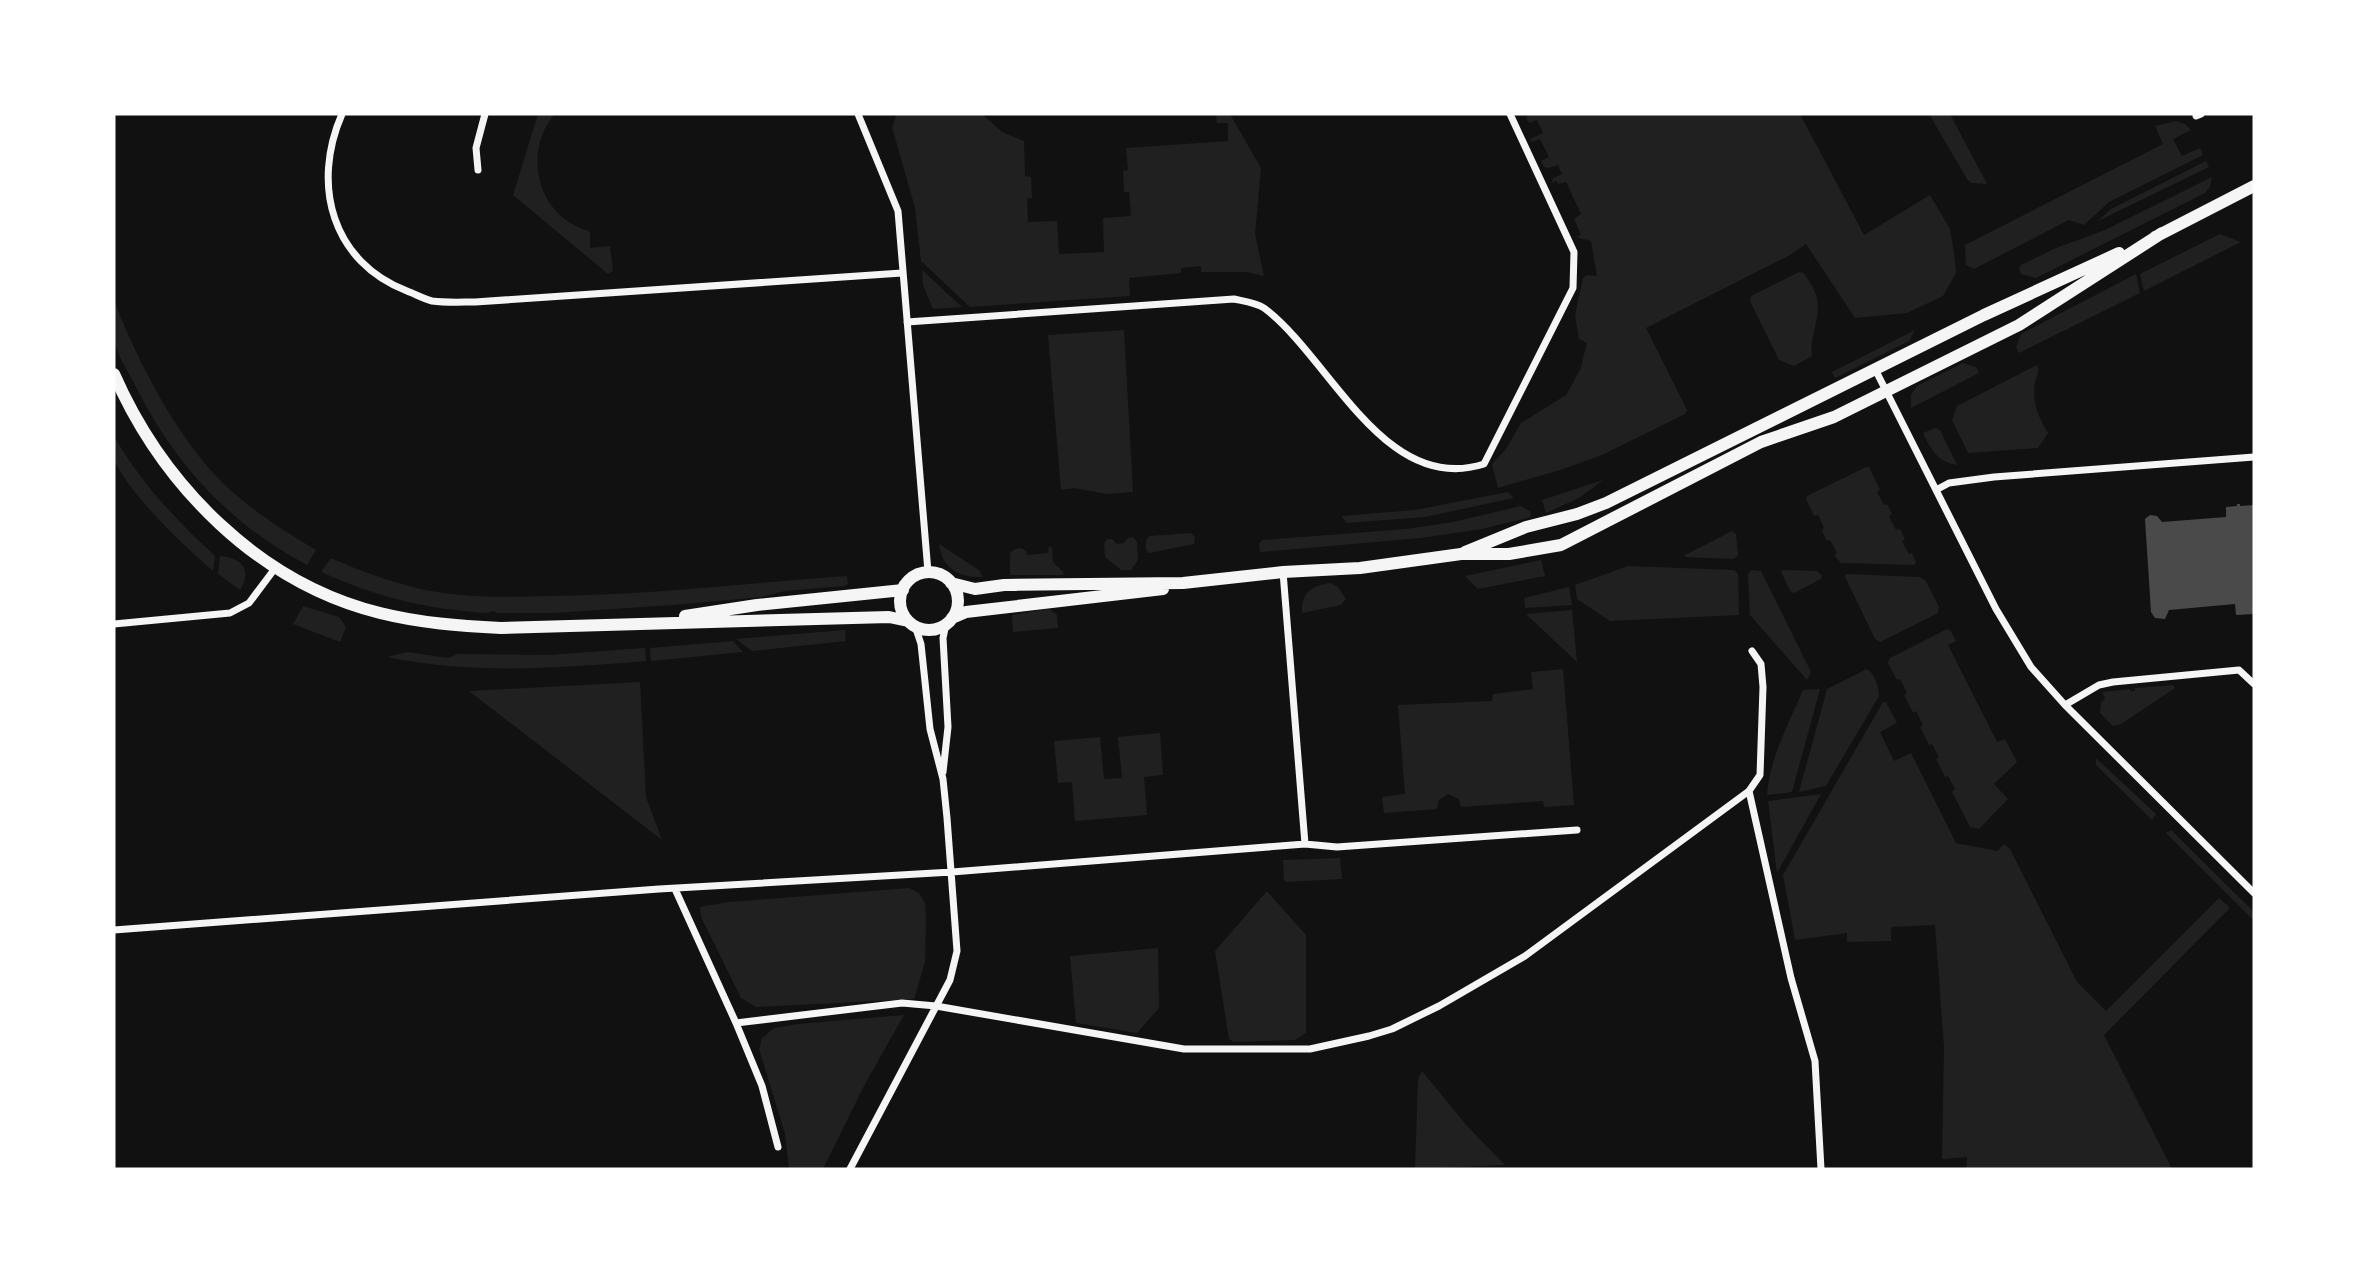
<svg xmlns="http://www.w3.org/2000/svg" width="2368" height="1283" font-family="'PT Sans',sans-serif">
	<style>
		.green { fill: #202020 }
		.building { fill: #4a4a4a }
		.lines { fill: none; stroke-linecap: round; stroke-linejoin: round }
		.minor { stroke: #f5f5f5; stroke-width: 7 }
		.tertiary { stroke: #f5f5f5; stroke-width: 12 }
	</style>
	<rect width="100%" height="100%" fill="#111"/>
	<path class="green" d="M538 114H555C527 145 533 199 569 222 575 226 583 229 590 232V248L610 246 613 271 608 274 513 195Z
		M897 114H982L1002 132 1024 141 1025 176 1031 177 1032 198 1027 199 1028 222 1057 221 1059 254 1104 252 1103 218 1131 216 1129 192H1124L1123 171 1128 170 1126 148 1228 141V123H1217L1216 114H1230L1261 168 1255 234 1264 276 1246 272H1201V266L1181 268V273L1129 278 1130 296 970 307 921 261 915 208 892 127Z
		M1531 114H1800L1864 235 1930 195 1950 229 1954 252 1956 273 1943 296 1907 313 1855 318 1806 244 1790 255 1646 328 1687 410 1685 414 1602 455 1560 470 1498 488 1492 464 1506 449 1521 423 1566 395 1580 370 1587 343 1579 339 1575 315 1583 278 1587 275 1597 276 1591 241 1576 237 1581 235 1574 219 1581 214 1566 182 1558 184 1556 181 1551 183 1553 178 1562 174 1558 165 1549 168 1544 167 1541 161 1549 157 1540 139 1532 142 1530 139 1543 133 1537 120 1529 123 1526 117Z
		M1929 114H1950L1987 184 1971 183 1967 179Z
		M2176 121 2185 124 2191 130 2173 139 2182 156 2200 148 2203 155 2109 202 2084 225 2069 220 1974 269 1966 265 1965 245 2163 144 2155 126Z
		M2206 161 2209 167 2098 221 2111 209Z
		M2212 177 2210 187 2205 193 2036 278 2021 274 2019 268 2021 265 2056 248 2105 230Z
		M2220 234 2241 242 2144 291 2140 274Z
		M922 270 962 307 933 309 923 285Z
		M1799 272 1804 273C1809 281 1815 289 1817 299 1821 318 1809 337 1812 356L1794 366 1779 360 1750 301 1751 296Z
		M2136 274 2140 293 2019 353 2016 347 2021 334Z
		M114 301C139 363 176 437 224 484 251 510 284 531 316 550L307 565C230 524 175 465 136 387 129 373 119 358 115 344 111 331 114 314 114 301Z
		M1124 330 1133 492 1107 494 1074 488 1061 490 1048 335Z
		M1915 330 1909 341 1835 378 1832 372Z
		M1963 363 1976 367 1979 373 1911 408V395L1917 386Z
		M2037 365C2040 373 2037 374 2035 382 2032 402 2038 417 2048 433L2038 448 1968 453 1952 420 1957 406Z
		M1935 428 1940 430 1957 465C1938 462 1931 450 1923 433Z
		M114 436C140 482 176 520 215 556L213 571C182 544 134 499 115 462 112 455 114 444 114 436Z
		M1866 467H1869L1880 490 1877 492 1884 505 1887 504 1892 514 1889 516 1896 530 1900 529 1905 539 1902 541 1909 554 1912 553 1916 562 1914 565 1841 563 1834 555 1837 553 1830 540 1827 541 1822 531 1824 528 1818 515 1814 516 1806 499 1807 496Z
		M1603 480 1579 498 1546 513 1542 500Z
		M1508 492 1514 498 1425 517 1347 523 1341 516 1415 510Z
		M1521 506 1530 511 1531 517 1482 529 1421 538 1260 552 1259 544 1262 540 1406 529 1453 522Z
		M1732 531 1736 534 1738 555 1734 559 1686 557 1685 555Z
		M1191 533 1195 537 1194 544 1149 553 1146 550V541L1149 536Z
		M1133 537 1137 542 1138 560 1131 570H1121L1105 557 1104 544 1107 539H1112L1117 544 1124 543 1128 538Z
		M939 544 979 570 983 577C960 578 942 569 939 544Z
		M1049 546 1052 548 1053 562 1064 573 1062 575H1010V553C1016 548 1019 546 1026 551L1027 555 1048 553Z
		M220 556C241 558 253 569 240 590L218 574Z
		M331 558C367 574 404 587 443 593 478 598 514 597 549 596 649 595 748 583 847 576L848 584 844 586 785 591 762 597 672 605 553 613H497L494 611 486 613C425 609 377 597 321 572Z
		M1541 560 1545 576 1478 589 1465 576Z
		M1628 566 1734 570 1738 574 1739 615 1610 621 1577 599 1575 585Z
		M1752 570 1761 571 1811 672 1807 680 1750 615 1748 574Z
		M1782 570 1817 571 1822 576 1821 579 1794 593 1791 592 1781 572Z
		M1846 574 1920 577 1926 581 1939 607 1938 613 1880 642 1875 639 1845 577Z
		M1330 583 1338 587 1346 599 1341 605 1302 613C1301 593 1311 586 1330 583Z
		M1569 587 1572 605 1525 608 1524 598Z
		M303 606 339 617 346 627 340 642 293 624Z
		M1049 609 1057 615 1058 628 1013 632 1012 615Z
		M1572 610 1577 662 1526 614Z
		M1947 629 1951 631 1956 641 1948 645 1997 742 2005 739 2017 762 1994 784 2008 799 1979 829 1970 827 1952 792 1955 789 1948 776 1945 777 1936 759 1939 757 1932 744 1929 745 1920 727 1923 725 1916 711 1913 713 1904 695 1907 693 1900 679 1897 680 1888 663 1890 658Z
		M845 630 846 641 752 651 736 639Z
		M733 641 743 652 651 661 650 648Z
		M645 648 646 661C559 668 472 675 387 657L408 652 448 658 458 654 548 655Z
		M1563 669 1574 805 1544 807 1543 801 1461 807 1459 799 1448 794 1438 801 1437 809 1384 813 1382 797 1405 794 1398 705 1492 701 1493 694 1533 689 1531 672Z
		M1867 669C1875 674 1879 687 1879 696L1826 786 1799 792 1827 689Z
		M640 682 646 797 662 840 469 691Z
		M2173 685 2175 688 2121 724 2113 726 2100 713 2101 703 2105 698 2102 692 2130 689V691H2135V688Z
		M1820 689 1792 792 1767 795C1770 757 1788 725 1803 690Z
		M1883 702H1886L1897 723 1880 732 1894 761 1911 753 1956 843 1997 851 2004 844 2010 849 2077 982 2106 1011 2219 898 2230 908 2104 1035 2172 1169H1966L1967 1157 1942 1159 1944 1047 1935 925 1891 927V941L1847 942V933L1795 940 1783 875Z
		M1160 733 1163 775 1144 777 1147 815 1075 821 1072 782 1058 783 1054 741 1100 737 1104 779 1122 778 1118 737Z
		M2096 758 2156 814 2152 820 2096 765Z
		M1821 794 1777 873 1768 801Z
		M2171 830 2254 912V921L2166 833Z
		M1340 858 1342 879 1286 882 1284 880 1283 860Z
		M909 888 919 893 925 903 926 918 925 962 914 999 756 1007 741 998 701 917 700 907 729 902Z
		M1267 891 1306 935V1033L1295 1040 1234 1042 1229 1039 1215 951Z
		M1158 948 1159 1008 1137 1033 1076 1023 1070 956Z
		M904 1015 865 1084 823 1169H789L785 1134 759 1049 762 1038 774 1028 798 1024Z
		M1422 1071 1468 1127 1505 1165 1415 1169 1418 1078Z"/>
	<path class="building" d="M2237 504H2240V506L2254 505V614L2236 615 2235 604 2169 610 2165 619 2155 618 2151 612 2145 519 2150 515 2157 516 2162 522 2226 517V507L2237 506Z"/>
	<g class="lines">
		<path class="minor" d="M342 114C311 185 332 262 407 291 415 294 424 299 432 301 446 303 462 302 475 302L902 273
			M858 114 898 211 928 572
			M2196 116 2201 114
			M478 170 476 148 485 114
			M907 322 1234 299C1243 301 1257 303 1264 308 1330 357 1384 496 1484 464L1573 288 1574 252 1510 114
			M1875 369 1996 609 2031 667 2065 705 2254 893
			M1936 490 1949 483 1994 477 2254 457
			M1283 572 1305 844
			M114 624 230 613 249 603 276 567
			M2065 705 2099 685 2113 682 2239 670 2254 684
			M943 772 948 727 943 638 946 624
			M1749 791 1791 978 1815 1061 1821 1169
			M675 889 736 1023 762 1086 778 1147
			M114 930 659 889 952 872 1305 844 1337 847 1577 830
			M736 1023 902 1003 936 1006 1184 1049H1310L1369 1036 1392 1029 1439 1006 1525 956 1749 791 1760 775 1763 687 1761 664 1752 651
			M850 1169 950 980 957 951 947 818 943 779 930 729 921 644 915 626"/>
		<path class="tertiary" d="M2155 237 2254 186
			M114 374C163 486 259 583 380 613 420 623 460 626 501 628L889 617 908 621
			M1465 552 1526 527 1577 514 1606 503 1984 315 2119 253
			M900 601a29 29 0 1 1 58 0a29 29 0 1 1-58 0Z
			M951 583 975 589 1004 585 1183 583 1283 572 1360 568 1461 554H1509L1561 545 1761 442 1834 417 2019 325 2162 233
			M685 616 757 605 903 590
			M952 618 966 612 1163 589"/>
	</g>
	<rect width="2368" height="1283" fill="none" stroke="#ffffff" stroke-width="231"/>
</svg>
